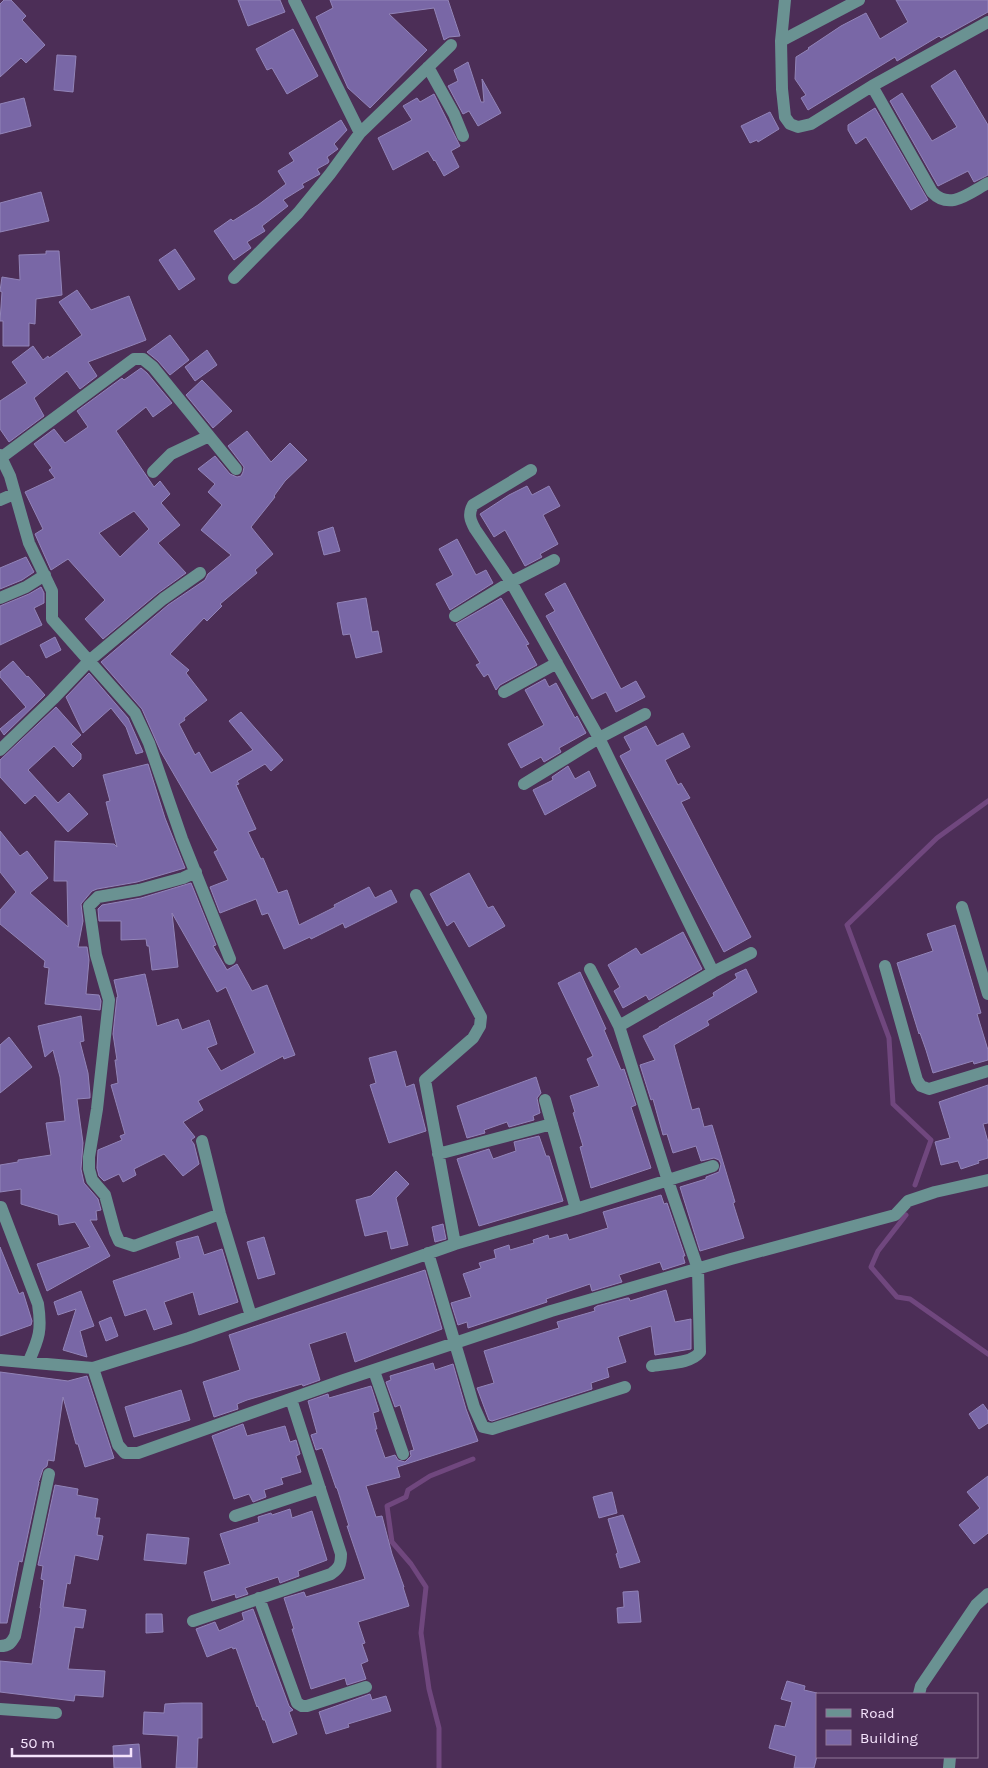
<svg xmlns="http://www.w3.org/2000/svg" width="988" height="1768" font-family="Karla,sans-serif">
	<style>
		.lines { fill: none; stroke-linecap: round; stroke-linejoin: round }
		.stream { stroke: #70477e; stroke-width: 5 }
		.building { fill: #7967a6; stroke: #9284b8; fill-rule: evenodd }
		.minor { stroke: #6a9292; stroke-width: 12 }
	</style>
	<rect width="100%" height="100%" fill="#4c2e57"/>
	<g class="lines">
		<path class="stream" d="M915 1185 931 1140 893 1104 889 1038 847 925 937 838 988 801
			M906 1215 878 1251 871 1267 897 1297 910 1299 988 1354
			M439 1768V1728L429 1689 421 1633 426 1587 411 1564 392 1542 387 1506 406 1497 408 1490 430 1476 473 1459"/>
	</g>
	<path class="building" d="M4 0H11L26 16 22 20 45 45 26 63 21 58 0 77V4Z
		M238 0H280L285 12 248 26Z
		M330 0H448L460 36 449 37 444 40 434 8 389 14 427 50 370 108 348 88 316 17 333 8Z
		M896 0H988V12L941 38 939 36 897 61 895 57 808 110 801 98 806 95 795 79 796 57 809 49 808 48 841 26 866 13 880 39 908 22Z
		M293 29 318 76 287 94 272 68 267 70 256 49Z
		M57 55 76 56 73 92 54 90Z
		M468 62 481 102H484L482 79 501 113 478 126 469 111 463 114 448 86 458 81 454 70Z
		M955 70 988 125V175L974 182 968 171 938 186 890 101 902 93 932 141 957 127 931 86Z
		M434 94 460 146 451 151 459 167 444 176 435 160 434 161 428 151 393 170 378 138 412 120 403 106 417 98 420 102Z
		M24 98 31 126 0 134V104Z
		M875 108 928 200 911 210 866 137 856 144 848 130V125Z
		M770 112 779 129 758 142 757 140 750 143 741 126Z
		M341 120 347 130 334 144 338 149 327 157 329 161 328 163 317 169 320 174 302 184 304 187 283 200 288 206 262 226 265 231 247 242 251 248 234 260 214 231 231 219 233 221 258 205 286 184 278 171 294 161 289 153Z
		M41 192 49 221 0 232V203Z
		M175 249 195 279 179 290 159 260Z
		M46 251H59L62 295 36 299 35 324 29 323V346H3V321H0L2 292 0 291 2 277 20 280 19 255 46 254Z
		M77 290 91 310 129 296 146 340 88 362 97 376 80 389 67 371 34 398 44 416 9 442 0 429V401L27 383 12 362 33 346 43 360 48 356 49 358 82 335 59 302Z
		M170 335 189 360 170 375 158 361 147 352Z
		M207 350 217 365 195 381 185 367Z
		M141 368 147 373 172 403 153 417 146 407 116 431 154 487 160 481 170 494 161 503 180 525 158 543 186 573 158 593 103 639 85 619 105 600 68 559 51 570 35 534 43 529 25 492 55 478 49 470 52 468 34 444 54 429 65 443 88 427 77 411 122 378 124 380ZM134 511 149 529 120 557 99 533Z
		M202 380 232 411 213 428 186 395Z
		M247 431 271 462 290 443 307 460 285 481 274 496 275 497 251 527 273 554 255 570 257 573 220 604 222 606 207 621 204 618 170 654 189 670 186 673 207 700 184 718 185 720 179 724 195 755 199 752 211 773 253 750 229 721 241 712 283 760 271 771 265 764 237 781 239 784 236 785 256 829 248 832 261 859 263 858 278 893 287 890 299 925 335 907 334 905 369 887 375 898 391 890 397 902 345 928 343 923 311 939 310 937 284 949 268 913 262 915 256 899 220 913 210 887 228 880 214 852 218 850 161 752 142 709 101 662 168 605 205 580 208 574 231 555 201 530 222 505 208 492 215 484 198 469 215 456 230 474 237 477 241 476 243 472 244 467 228 446Z
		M527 486 532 495 549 486 560 506 543 515 558 544 540 554 542 557 525 566 505 530 494 537 480 514 509 495Z
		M333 527 340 551 324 555 318 532Z
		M457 539 476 575 486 570 493 583 450 610 436 584 453 575 439 549Z
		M26 557 34 572 22 580 0 589V568Z
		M565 583 621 689 636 681 645 697 616 712 606 692 592 699 546 616 555 611 545 594Z
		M41 587 44 593V603L34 608 42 625 0 645V606L29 594Z
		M366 598 372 632 378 631 382 652 356 658 350 634 343 635 337 603Z
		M501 598 529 644 526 645 537 665 500 685 496 690 488 674 484 677 476 665 480 663 456 624Z
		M55 637 61 650 46 658 40 645Z
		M13 661 27 677 28 676 45 695 4 735 0 729 26 707 0 677V672Z
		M89 673 128 718 143 752 136 754 126 727 111 708 83 733 66 697Z
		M545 679 549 687 556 683 575 718 577 716 586 733 559 748 561 752 544 762 541 757 521 768 508 744 544 725 525 690Z
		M56 707 81 735 71 744 81 754V759L73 767 54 746 28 770 58 803 69 793 88 814 68 832 35 795 25 804 0 777V760Z
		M646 726 657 746 683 733 690 747 665 760 678 785 681 783 690 798 681 802 751 937 724 952 620 756 631 750 624 737Z
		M148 764 165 818 185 868 137 882 97 889 92 891 81 904 83 921 78 947H87L89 960 86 994 99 995 101 1001 100 1010 45 1004 49 968 44 967 45 961 0 924V910L16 892 0 872V831L20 856 27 851 48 878 30 893 68 927 67 881H54L55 841 114 844 117 847 106 802 110 801 103 775Z
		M568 766 575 779 589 771 596 786 545 815 533 790 553 780 552 777Z
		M469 873 488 908 493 906 505 926 469 947 454 921 447 926 430 894Z
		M191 883 216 945 213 946 227 970 237 964 252 991 267 985 295 1055 284 1059 283 1056 198 1101 203 1110 183 1122 195 1137 191 1140 194 1144 199 1164 183 1176 164 1154 134 1169 136 1175 123 1182 119 1174 104 1181 99 1176 97 1168 98 1150 122 1140 120 1136 125 1134 111 1085 118 1083 115 1060H117L113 1034 117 997H118L114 980 145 974 157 1026 178 1019 182 1030 209 1020 217 1044 207 1048 221 1071 255 1053 226 987 217 992 172 913 178 967 152 970 149 946H147L146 939 121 940V921H99L98 909 102 905 141 898Z
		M955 925 981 1013 977 1014 988 1050V1060L974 1064 973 1061 933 1073 926 1050 920 1033 919 1034 897 963 933 951 927 934Z
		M683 932 702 969 649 1000 646 995 623 1008 614 991 620 987 608 965 636 948 641 955Z
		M746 969 757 992 707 1021 709 1025 674 1045 692 1110 699 1108 704 1127 712 1125 735 1202 733 1203 744 1238 700 1251 680 1187 706 1179V1177L719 1172 721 1164 719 1160 714 1158 701 1161 696 1146 673 1153 667 1134 663 1135 653 1099 651 1100 640 1065 655 1060 643 1036 659 1028V1027L714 996 713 993 737 978 735 974Z
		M580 972 606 1029 604 1030 621 1070 624 1069 636 1105 631 1107 651 1168 591 1188 580 1147 583 1146 573 1113 575 1112 570 1096 599 1086 587 1059 593 1056 558 983Z
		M81 1016 84 1041 80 1042 88 1073 90 1094V1098L77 1099 83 1143 81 1169 84 1183 98 1199 101 1210 96 1211 97 1220H90L110 1256 47 1291 37 1264 90 1247 75 1222 59 1225 58 1215 21 1204V1189L0 1192V1165L18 1162V1160L51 1155 46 1123 65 1121 60 1077 53 1050 45 1057 38 1026Z
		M9 1037 32 1067 0 1093V1045Z
		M396 1051 406 1087 414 1084 426 1131 389 1143 370 1085 376 1083 369 1058Z
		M536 1077 541 1093 537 1098 540 1113 533 1116 534 1120 509 1127 507 1122 484 1130 485 1133 467 1138 457 1106Z
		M988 1085V1123L983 1124 988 1142V1158L978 1161 979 1163 961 1169 958 1161 941 1165 935 1142 950 1138 939 1102Z
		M539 1136 546 1156H549L563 1201 479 1226 457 1159 489 1149 493 1159 516 1151 514 1142Z
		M396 1171 409 1184 396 1198 408 1245 391 1249 387 1231 365 1236 356 1200 371 1196Z
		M661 1195 664 1204 667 1203 685 1256H683L685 1263 663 1270 660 1262 619 1275 622 1282 592 1291 590 1284 546 1299 547 1302 468 1328 467 1322 458 1325 451 1303 471 1297 463 1274 481 1268 479 1263 496 1258 494 1250 509 1245 510 1250 534 1243 533 1240 548 1235 549 1239 567 1234 569 1240 608 1228 603 1212Z
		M443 1224 446 1239 435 1242 432 1227Z
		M198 1236 204 1255 222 1249 238 1302 199 1315 193 1292 164 1302 172 1324 154 1330 146 1309 125 1316 113 1281 180 1258 176 1242Z
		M264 1237 275 1274 258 1279 247 1242Z
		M0 1247 19 1294 23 1292 32 1321 31 1325 0 1336Z
		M425 1270 442 1329 355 1362 346 1332 309 1344 320 1380 303 1386 302 1384 247 1400 237 1404 238 1409 214 1417 203 1382 240 1370 229 1335Z
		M666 1290 675 1322 691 1319V1349L655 1355 651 1326 620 1336 618 1337 626 1362 607 1368 609 1377 591 1383 592 1389 492 1421 489 1420 477 1388 494 1383 484 1351 559 1328 557 1322 595 1311 594 1308 597 1306 627 1298H629L630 1301Z
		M81 1291 94 1326 80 1331 87 1357 63 1350 76 1309 58 1315 54 1302Z
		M111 1317 118 1336 106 1341 99 1322Z
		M433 1363 435 1370 453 1364 466 1409 478 1441 397 1467 400 1477 366 1486 376 1517 382 1516 392 1554 404 1587H403L409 1606 358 1622 365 1643 362 1644 368 1661 361 1664 366 1679 347 1685 345 1678 311 1689 292 1629H294L284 1598 304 1592 306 1597 365 1579 347 1526H349L337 1488H336L324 1453 322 1448 316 1450 311 1435 317 1433 308 1401 328 1394 329 1398 371 1386 379 1411 373 1413 377 1429H375L385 1458 395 1455 398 1460 405 1462 411 1456 410 1451 414 1450 400 1405 395 1407 386 1382 391 1380 390 1376Z
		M0 1372 68 1381 87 1376 114 1458 85 1467 78 1444H76L63 1397 54 1461 48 1460 47 1466 43 1469 39 1481 38 1482H39L22 1562 19 1561 7 1623H0Z
		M181 1390 190 1420 134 1437 125 1407Z
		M983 1404 988 1411V1423L979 1429 969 1414Z
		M243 1424 247 1436 285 1426 290 1442 296 1440 300 1454 296 1456 301 1472 281 1478 283 1484 264 1490 266 1497 253 1502 249 1494 234 1499 212 1436Z
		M988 1476V1533L974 1544 959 1525 980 1508 967 1492Z
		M55 1485 78 1489 77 1495 98 1499 95 1518H100L97 1535 103 1536 98 1560 75 1555 70 1584 67 1583 63 1607 86 1610 83 1628 75 1627 68 1669 105 1671 103 1697 75 1695 74 1701 0 1692V1661L32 1664 41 1608H40L44 1580 41 1579 43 1566 38 1565Z
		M612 1492 617 1513 599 1518 593 1497Z
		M290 1509 292 1518 312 1511 327 1560 298 1571 299 1576 280 1583 278 1577 245 1588 248 1594 236 1598 235 1594 212 1601 204 1572 230 1564 220 1534 259 1522 258 1517 271 1513 272 1515Z
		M623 1515 640 1562 620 1568 616 1554 618 1553 608 1519Z
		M147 1534 189 1538 186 1564 144 1560Z
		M638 1591 641 1622 618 1623 617 1608 624 1607 623 1592Z
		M253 1609 289 1706 293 1710 289 1712 297 1734 273 1743 265 1720H263L258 1706 257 1707 236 1648 233 1649 232 1647 207 1657 196 1629 215 1622 219 1631 244 1620 242 1613Z
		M146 1614H162L163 1632 146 1633Z
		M787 1681 805 1686 804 1690 817 1693V1756L814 1768H794L796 1756 769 1748 775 1725 785 1727 792 1702 781 1699Z
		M370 1694 372 1700 386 1696 391 1711 348 1724 349 1727 326 1734 319 1712Z
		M182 1703H202V1738H198L197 1768H176L178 1736 143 1734 144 1712 164 1713 165 1704Z
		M139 1744 141 1768H114L113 1746Z"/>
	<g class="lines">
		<path class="minor" d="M294 0 360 133
			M785 0 781 41 859 0
			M781 41 782 89 785 117 790 124 798 127 811 124 872 86 988 22
			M428 67 454 114 463 136
			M872 86 932 192C950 211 969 193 988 183
			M234 278 298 213 330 174 360 133 451 45
			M0 455 10 476 29 543 52 591V619L135 713 149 743 182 839 230 959
			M2 457 134 359H143L153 367 236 469
			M531 470 473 505C468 514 470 520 475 529L511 582 599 738 713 972
			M153 472 171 454 209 436
			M0 500 14 494
			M0 598 26 587 45 575
			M455 616 511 582 554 560
			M504 692 557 663
			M0 750 53 699 90 660 163 599 200 573
			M524 784 599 738 645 714
			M196 872 183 878 139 890 98 897 89 906 96 955 109 1000 97 1109 89 1157V1169L92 1180 105 1195 115 1232 119 1241 134 1246 220 1214
			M416 895 481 1017 480 1026 473 1038 425 1080 455 1244
			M962 907 988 994
			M885 966 917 1080 921 1086 929 1089 988 1071
			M590 969 619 1026 668 1181 698 1269 700 1352C691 1364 667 1363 652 1366
			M619 1026 713 972 751 953
			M545 1100 576 1209
			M202 1141 220 1214 251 1316
			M438 1154 552 1124
			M1 1207 38 1304C42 1330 39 1338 29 1361
			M428 1253 474 1407 483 1427 492 1429 625 1387
			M0 1360 93 1368 189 1338 455 1244 576 1209 713 1166
			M93 1368 118 1445 125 1453H138L344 1380 551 1311 731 1259 895 1215 908 1201 935 1192 988 1180
			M374 1371 403 1454
			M235 1516 320 1488
			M259 1598 297 1703 302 1706H307L366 1687
			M193 1621 331 1574C339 1568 341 1565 341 1554L291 1399
			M0 1646C9 1646 11 1643 15 1636L49 1474
			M919 1694 921 1686 976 1605 988 1594
			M0 1709 56 1713
			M949 1768 950 1757"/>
	</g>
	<rect x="816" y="1693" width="162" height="65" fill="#4c2e57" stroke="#907699"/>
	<rect x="826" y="1709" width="25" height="8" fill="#6a9292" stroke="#907699"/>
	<text x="860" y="1718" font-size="15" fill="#f5e3fc">Road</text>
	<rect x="826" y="1730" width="25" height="15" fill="#7967a6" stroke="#907699"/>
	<text x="860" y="1743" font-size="15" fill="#f5e3fc">Building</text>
	<path d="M12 1748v8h119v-8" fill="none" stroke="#f5e3fc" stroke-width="2.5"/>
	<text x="20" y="1748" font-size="15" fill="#f5e3fc" stroke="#4c2e57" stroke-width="4" paint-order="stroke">50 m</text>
</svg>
